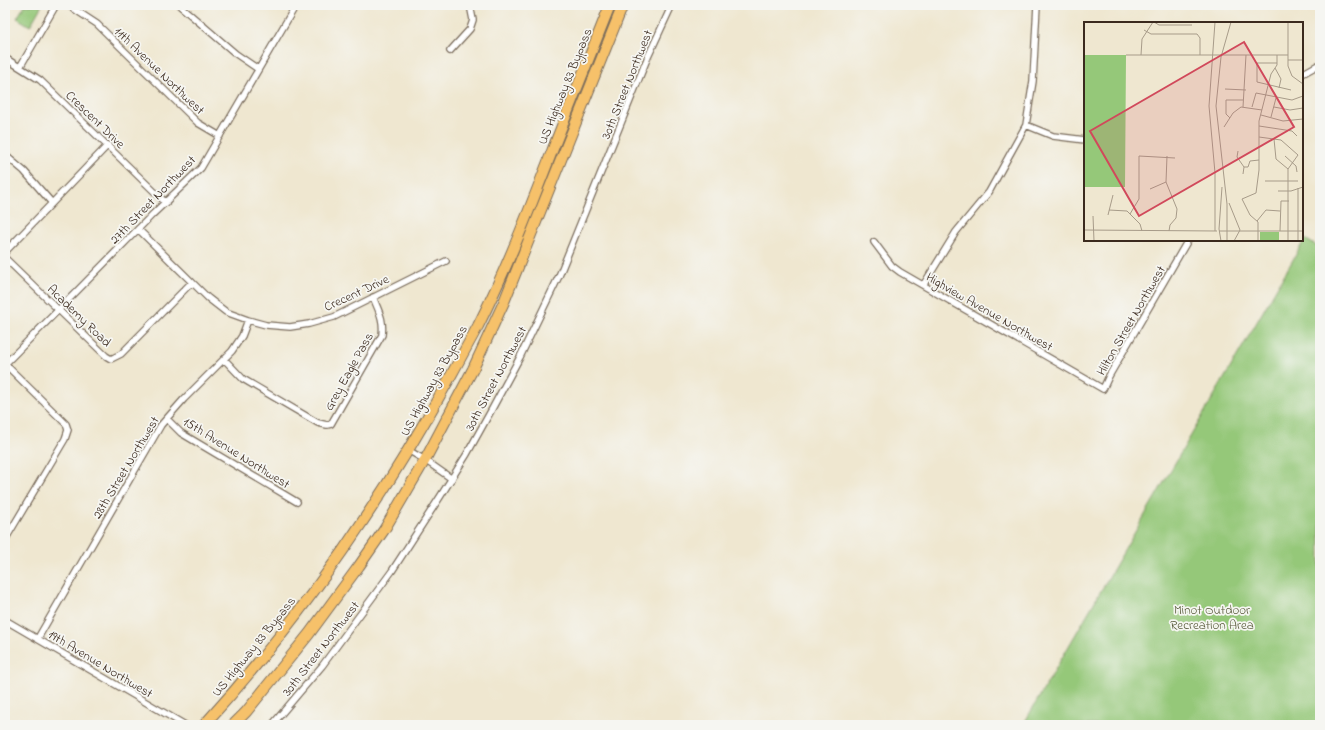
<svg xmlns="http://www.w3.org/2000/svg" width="1325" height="730" font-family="'Indie Flower',sans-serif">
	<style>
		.green { fill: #95c879; stroke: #68794c }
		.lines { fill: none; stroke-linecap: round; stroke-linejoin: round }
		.minor-casing { stroke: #7a6c5c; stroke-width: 8 }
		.trunk-casing { stroke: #7a6c5c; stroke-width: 12 }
		.minor { stroke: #fff; stroke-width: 5.5 }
		.trunk { stroke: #f6c16b; stroke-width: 10 }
		.labels { text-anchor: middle; stroke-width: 3.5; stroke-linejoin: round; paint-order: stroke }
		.street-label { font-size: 13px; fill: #3b2a1e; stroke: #f6f6f2 }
		.park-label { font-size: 13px; fill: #565939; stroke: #f6f6f2 }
		.inset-road { fill: none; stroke: #a79b89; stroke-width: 1 }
		.view { fill: #d1495b; fill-opacity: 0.15; stroke: #d1495b; stroke-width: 2 }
		.inset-edge { fill: none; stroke: #3b2a1e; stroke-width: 2 }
	</style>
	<rect width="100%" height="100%" fill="#f6f6f2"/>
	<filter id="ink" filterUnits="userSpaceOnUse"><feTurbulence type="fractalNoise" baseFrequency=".025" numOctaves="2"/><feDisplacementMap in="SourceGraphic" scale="8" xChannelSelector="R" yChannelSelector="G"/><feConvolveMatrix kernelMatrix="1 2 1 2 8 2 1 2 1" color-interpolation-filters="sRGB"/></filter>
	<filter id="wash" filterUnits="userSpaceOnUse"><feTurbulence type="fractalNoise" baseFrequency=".012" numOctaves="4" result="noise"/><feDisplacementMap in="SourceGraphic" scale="16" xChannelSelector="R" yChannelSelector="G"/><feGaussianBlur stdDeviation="0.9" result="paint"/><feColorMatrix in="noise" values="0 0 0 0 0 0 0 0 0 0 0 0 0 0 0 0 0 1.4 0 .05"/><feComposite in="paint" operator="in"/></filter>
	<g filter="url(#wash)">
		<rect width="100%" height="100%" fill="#efe7d0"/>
		<path class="green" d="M25 5H42L30 26 17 18Z
			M1305 239 1320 248V725H1023Z"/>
	</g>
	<g filter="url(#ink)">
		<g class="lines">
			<defs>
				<path id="minor" d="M68 5 97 24 198 123 220 136
					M179 5 236 54 258 69
					M450 51 470 29 473 20 470 5
					M5 58 40 80 166 203
					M20 67 56 5
					M1302 74 1320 64
					M1026 125 1053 136 1085 140
					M5 155 24 171 52 203
					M138 229 208 298 226 312 248 320 266 325 290 327 309 324 334 317 446 261
					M874 242 892 266 900 272 1103 389 1109 376 1188 240
					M5 252 108 145
					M5 258 106 356 111 359 121 354 192 282
					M924 284 956 232 989 192 1026 125 1033 81 1037 5
					M224 359 243 379 318 423 327 425 331 424 382 335C384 319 379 312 373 297
					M5 364 153 214 201 168 296 5
					M5 364 66 424 68 430 65 439 5 540
					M167 419 181 433 297 502
					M408 450 425 460 452 479
					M5 620 185 725
					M38 638 161 425 184 399 232 351 242 336 248 320
					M272 725 322 666 392 571 440 497 467 454 492 409 520 357 559 276 647 59 672 5"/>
				<path id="trunk" d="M204 725C299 621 380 504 448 381 458 363 468 344 478 326 508 266 532 203 556 141 574 96 592 51 610 5
					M233 725 246 712 309 634 359 566 384 530 425 460 473 369 504 302 623 5"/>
			</defs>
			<use href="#minor" class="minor-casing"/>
			<use href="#trunk" class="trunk-casing"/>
			<use href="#minor" class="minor"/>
			<use href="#trunk" class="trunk"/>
		</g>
	</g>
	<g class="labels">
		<g class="street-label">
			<text transform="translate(160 70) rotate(44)" y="5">11th Avenue Northwest</text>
			<text transform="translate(626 84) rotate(-68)" y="5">30th Street Northwest</text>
			<text transform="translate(564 86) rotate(-68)" y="5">US Highway 83 Bypass</text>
			<text transform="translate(96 119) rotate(44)" y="5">Crescent Drive</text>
			<text transform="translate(152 199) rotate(-46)" y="5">27th Street Northwest</text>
			<text transform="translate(356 292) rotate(-25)" y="5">Crecent Drive</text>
			<text transform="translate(990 311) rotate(30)" y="5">Highview Avenue Northwest</text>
			<text transform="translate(80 315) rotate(44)" y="5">Academy Road</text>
			<text transform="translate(1130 320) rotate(-60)" y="5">Hilton Street Northwest</text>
			<text transform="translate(348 371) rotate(-61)" y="5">Grey Eagle Pass</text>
			<text transform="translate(495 378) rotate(-62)" y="5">30th Street Northwest</text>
			<text transform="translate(433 380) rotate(-61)" y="5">US Highway 83 Bypass</text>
			<text transform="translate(237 452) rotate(32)" y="5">15th Avenue Northwest</text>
			<text transform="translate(125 467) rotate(-59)" y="5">28th Street Northwest</text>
			<text transform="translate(253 646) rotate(-51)" y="5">US Highway 83 Bypass</text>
			<text transform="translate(320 648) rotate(-52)" y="5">30th Street Northwest</text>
			<text transform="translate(101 663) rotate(31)" y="5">19th Avenue Northwest</text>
		</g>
		<g class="park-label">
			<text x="1212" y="614">Minot Outdoor<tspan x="1212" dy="15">Recreation Area</tspan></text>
		</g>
	</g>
	<g transform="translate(1084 22)">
		<rect width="219" height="219" fill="#efe7d0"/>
		<path d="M0 33H42L41 165H0ZM176 210H195V219H176Z" fill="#95c879"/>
		<path class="inset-road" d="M70 0 75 3H108M131 0 125 84 131 151V209M204 0V44L208 54 219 62M60 8 67 12H113L116 16V33M42 33H204M57 33 58 17 69 0M204 38H219M193 41H173V60L207 68M191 46 197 57 195 66M141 67 162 68M159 85 162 33M168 85 172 71 208 78 219 74M190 85 206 88 219 86M177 93 199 99 219 97M187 95 192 76M146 96 142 92V78H159M175 104 208 109 213 114M140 105 149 91 157 85 178 88M175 115 197 118 214 133 204 147V219M190 117 192 137 204 147M154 129 153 135 160 145M83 134 82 160 93 187 92 196 86 203 85 209M201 134 212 144 213 150M159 152 160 145H164L166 139 175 138M181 159H214M214 166V219M66 167 82 160M194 169H207L219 165M145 181 156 208 150 219M25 188 43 189 56 202 58 209M46 192 55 177V134L91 136M24 193 29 173M9 194 10 219M173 199 182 188 196 189M0 208 133 209M135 209H219M196 209 197 179H205M137 219 135 207 138 165M143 219V182L132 84 137 35 147 0M174 219V200L166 193 158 177 172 171 175 148V99L187 52 193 43V33"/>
		<path class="view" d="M160 20 210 105 55 194 6 109Z"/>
		<rect width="219" height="219" class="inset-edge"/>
	</g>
	<rect width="1325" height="730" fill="none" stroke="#f6f6f2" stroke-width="20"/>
</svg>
